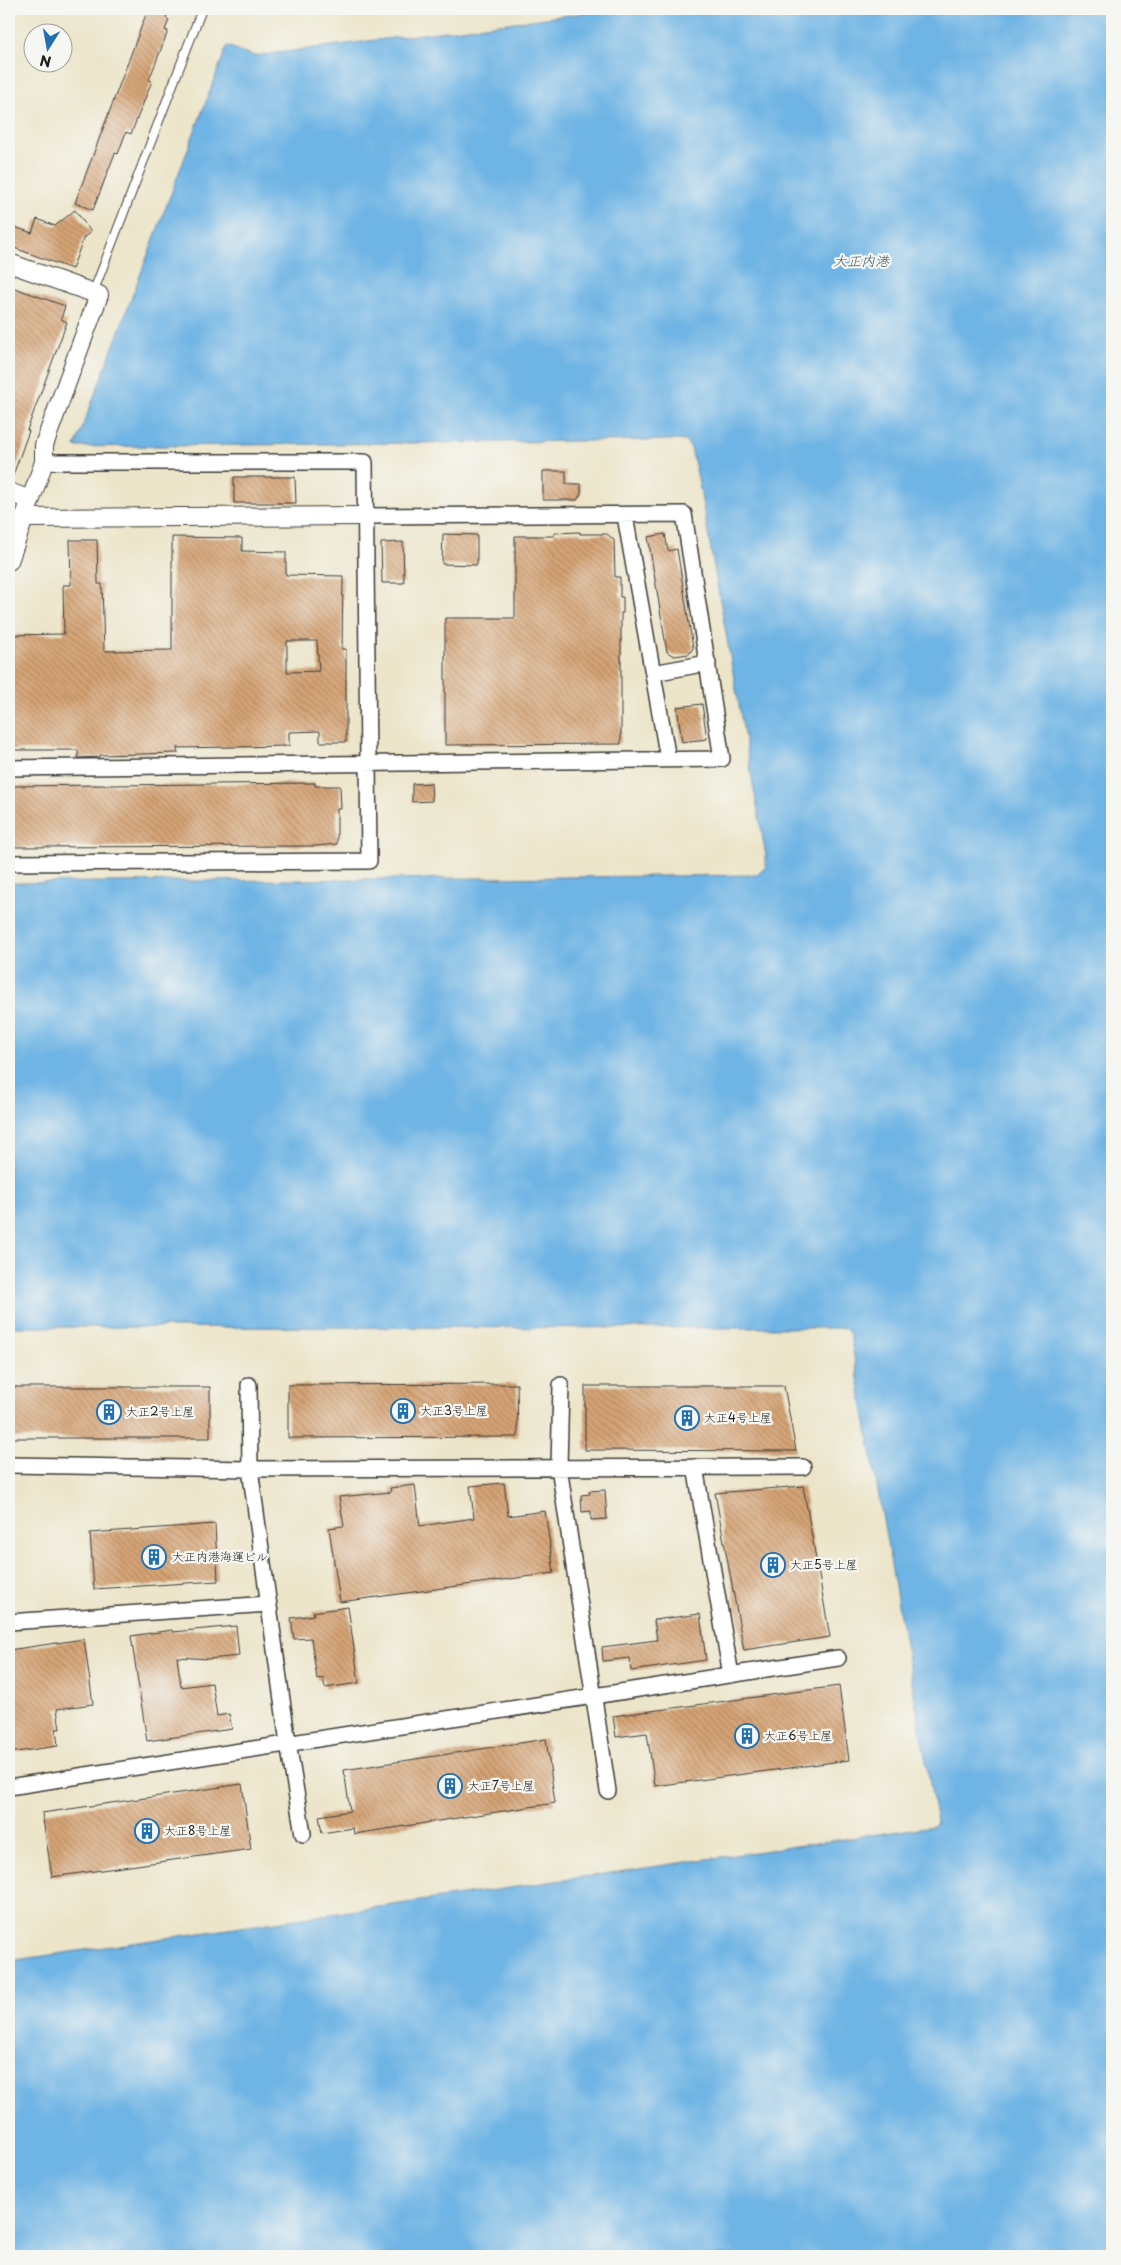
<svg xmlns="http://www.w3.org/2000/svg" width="1121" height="2265" font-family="'Playpen Sans','Klee One',sans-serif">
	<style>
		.water { fill: #6eb4e4; stroke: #456880 }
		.building { fill: url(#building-back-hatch); fill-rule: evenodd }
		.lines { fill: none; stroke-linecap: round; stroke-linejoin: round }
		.service-casing { stroke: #3b3a36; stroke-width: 10 }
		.minor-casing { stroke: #3b3a36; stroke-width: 18 }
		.tertiary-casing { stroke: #3b3a36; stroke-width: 20 }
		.service { stroke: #fff; stroke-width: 8 }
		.minor { stroke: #fff; stroke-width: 15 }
		.tertiary { stroke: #fff; stroke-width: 18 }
		.labels { text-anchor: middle; stroke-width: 4.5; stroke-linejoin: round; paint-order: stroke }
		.poi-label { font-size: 12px; fill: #1c1c1c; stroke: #f6f6f2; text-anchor: start }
		.water-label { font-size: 14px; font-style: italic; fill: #3d596c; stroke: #f6f6f2 }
	</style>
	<defs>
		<pattern id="building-back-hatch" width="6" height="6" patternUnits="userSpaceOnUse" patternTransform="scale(1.25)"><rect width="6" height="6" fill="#d6a476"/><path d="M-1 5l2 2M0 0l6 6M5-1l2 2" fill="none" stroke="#ad8560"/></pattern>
	</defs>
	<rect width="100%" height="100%" fill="#f6f6f2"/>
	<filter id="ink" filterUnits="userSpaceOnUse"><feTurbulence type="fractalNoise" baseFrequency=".02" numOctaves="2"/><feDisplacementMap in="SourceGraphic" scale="10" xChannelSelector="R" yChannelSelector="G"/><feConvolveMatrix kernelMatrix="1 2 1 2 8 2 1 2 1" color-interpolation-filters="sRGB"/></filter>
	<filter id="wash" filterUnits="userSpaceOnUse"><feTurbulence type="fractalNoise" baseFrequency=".0096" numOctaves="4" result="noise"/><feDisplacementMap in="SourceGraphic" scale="20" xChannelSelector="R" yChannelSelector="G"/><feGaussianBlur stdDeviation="1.12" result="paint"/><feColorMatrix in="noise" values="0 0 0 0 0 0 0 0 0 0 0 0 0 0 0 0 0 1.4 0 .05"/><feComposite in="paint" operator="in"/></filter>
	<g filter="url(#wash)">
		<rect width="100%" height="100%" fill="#ece5ca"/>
		<path class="water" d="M615 9H1112V2256H9V1961L933 1826 937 1823 850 1334 845 1328 9 1327V883L757 875 766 867V856L698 478 691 448 685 441 674 440 75 447 227 46 254 56Z"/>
		<g id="blocks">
			<path class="building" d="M148 9H169L166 18 169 20 165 30 168 31 149 80 152 81 131 134 126 132 118 154 115 153 93 210 75 203Z
				M75 210 91 232 84 237 72 269 9 246V225L32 233 37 219 55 226Z
				M9 286 65 306 61 319 67 322 27 430 29 431 11 481H9Z
				M543 471H566V484H581V494L577 500H543Z
				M234 477H295L296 503H234Z
				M580 532V534H607L614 540 615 577H620V597H623V613H621V744L445 745V618H515V536H554V533Z
				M443 534 477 535V565L442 564Z
				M665 534 668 551 677 549 693 648 689 654 674 656 667 652 648 537Z
				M172 537 242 538V551L286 552V575L343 576 342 649H346V742H320V731L289 732V746L177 748 178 753 100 755V757L78 758V750H9V635L64 634 63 585H71L70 540H97L98 584H102L104 651 172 650ZM287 641H317L319 671 287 672Z
				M403 542 404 583H382L381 543Z
				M702 704 707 739 682 742 677 707Z
				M315 783V786H340L341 809H337V844L316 846 9 847V786Z
				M431 783 432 801 412 802V784Z
				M517 1384 518 1437 288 1438V1385Z
				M585 1386H784L796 1451 585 1450Z
				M9 1387H210V1438H9Z
				M504 1483 508 1516 545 1511 554 1573 340 1602 329 1528 344 1526 339 1497 391 1492 390 1488 415 1485 420 1526 474 1518 470 1486Z
				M803 1486 830 1637 744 1650 715 1493Z
				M605 1490 607 1519 591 1520V1511L582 1512 581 1495 590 1494 589 1491Z
				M215 1524 218 1581 94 1589 90 1533Z
				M348 1607 359 1683 325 1688 323 1678 317 1679 311 1638 294 1639 291 1618 314 1615 313 1612Z
				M700 1614 706 1660 631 1671 630 1658 603 1661 602 1647 657 1640 654 1620Z
				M236 1626 239 1656 209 1659 177 1657 181 1687 212 1683 217 1716 229 1714 232 1729 147 1741 131 1636 172 1630 173 1632Z
				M84 1639 93 1704 57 1709 60 1729H56L58 1746 9 1753V1650Z
				M839 1686 849 1760 655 1786 647 1733 616 1737 613 1716Z
				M546 1739 555 1803 354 1834 353 1828 322 1833 319 1816 350 1811 344 1770Z
				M242 1784 251 1849 52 1877 42 1813Z"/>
		</g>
	</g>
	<g filter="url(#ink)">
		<use href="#blocks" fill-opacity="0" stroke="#3b3a36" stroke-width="1"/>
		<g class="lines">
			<defs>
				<path id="service" d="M93 293 202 9"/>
				<path id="minor" d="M625 516 668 759
					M653 673 708 663
					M9 768 722 759 684 514 365 516
					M9 863 369 861 365 462H44
					M249 1385 250 1469 288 1743 303 1834
					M561 1385 559 1467 608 1791
					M9 1465 250 1469 803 1467
					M695 1467 731 1675
					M9 1622 268 1604
					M9 1787 838 1658"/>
				<path id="tertiary" d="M9 263 99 295 44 445V462L9 561
					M9 492 30 500
					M24 518 365 516"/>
			</defs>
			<use href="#service" class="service-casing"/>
			<use href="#minor" class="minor-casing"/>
			<use href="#tertiary" class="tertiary-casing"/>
			<use href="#service" class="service"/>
			<use href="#minor" class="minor"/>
			<use href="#tertiary" class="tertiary"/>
		</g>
	</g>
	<defs>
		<symbol id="building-ring" viewBox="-11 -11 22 22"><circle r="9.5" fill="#f6f6f2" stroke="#1f6fb2" stroke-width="1.5"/><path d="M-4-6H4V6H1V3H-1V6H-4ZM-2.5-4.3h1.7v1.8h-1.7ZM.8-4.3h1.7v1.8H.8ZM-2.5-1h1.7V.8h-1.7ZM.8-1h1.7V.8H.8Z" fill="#1f6fb2"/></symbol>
	</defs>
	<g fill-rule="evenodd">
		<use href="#building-ring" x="389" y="1397" width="28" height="28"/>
		<use href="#building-ring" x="95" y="1398" width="28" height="28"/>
		<use href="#building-ring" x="673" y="1404" width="28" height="28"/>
		<use href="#building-ring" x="140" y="1543" width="28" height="28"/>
		<use href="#building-ring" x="759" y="1551" width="28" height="28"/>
		<use href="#building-ring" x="733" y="1722" width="28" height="28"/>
		<use href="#building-ring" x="436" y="1772" width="28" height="28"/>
		<use href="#building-ring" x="133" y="1817" width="28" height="28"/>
	</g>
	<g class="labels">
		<g class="poi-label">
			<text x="420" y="1415">大正3号上屋</text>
			<text x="126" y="1416">大正2号上屋</text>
			<text x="704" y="1422">大正4号上屋</text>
			<text x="172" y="1561">大正内港海運ビル</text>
			<text x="790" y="1569">大正5号上屋</text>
			<text x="764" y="1740">大正6号上屋</text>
			<text x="468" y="1790">大正7号上屋</text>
			<text x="164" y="1835">大正8号上屋</text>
		</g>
		<g class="water-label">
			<text x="861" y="266">大正内港</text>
		</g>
	</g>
	<rect width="1121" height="2265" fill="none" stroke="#f6f6f2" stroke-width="30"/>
	<g transform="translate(48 48) rotate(191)"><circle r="24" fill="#f6f6f2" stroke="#9f9f9c"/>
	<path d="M0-4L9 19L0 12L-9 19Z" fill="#1f6fb2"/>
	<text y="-8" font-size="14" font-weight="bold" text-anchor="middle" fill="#1c1c1c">N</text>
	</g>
</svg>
